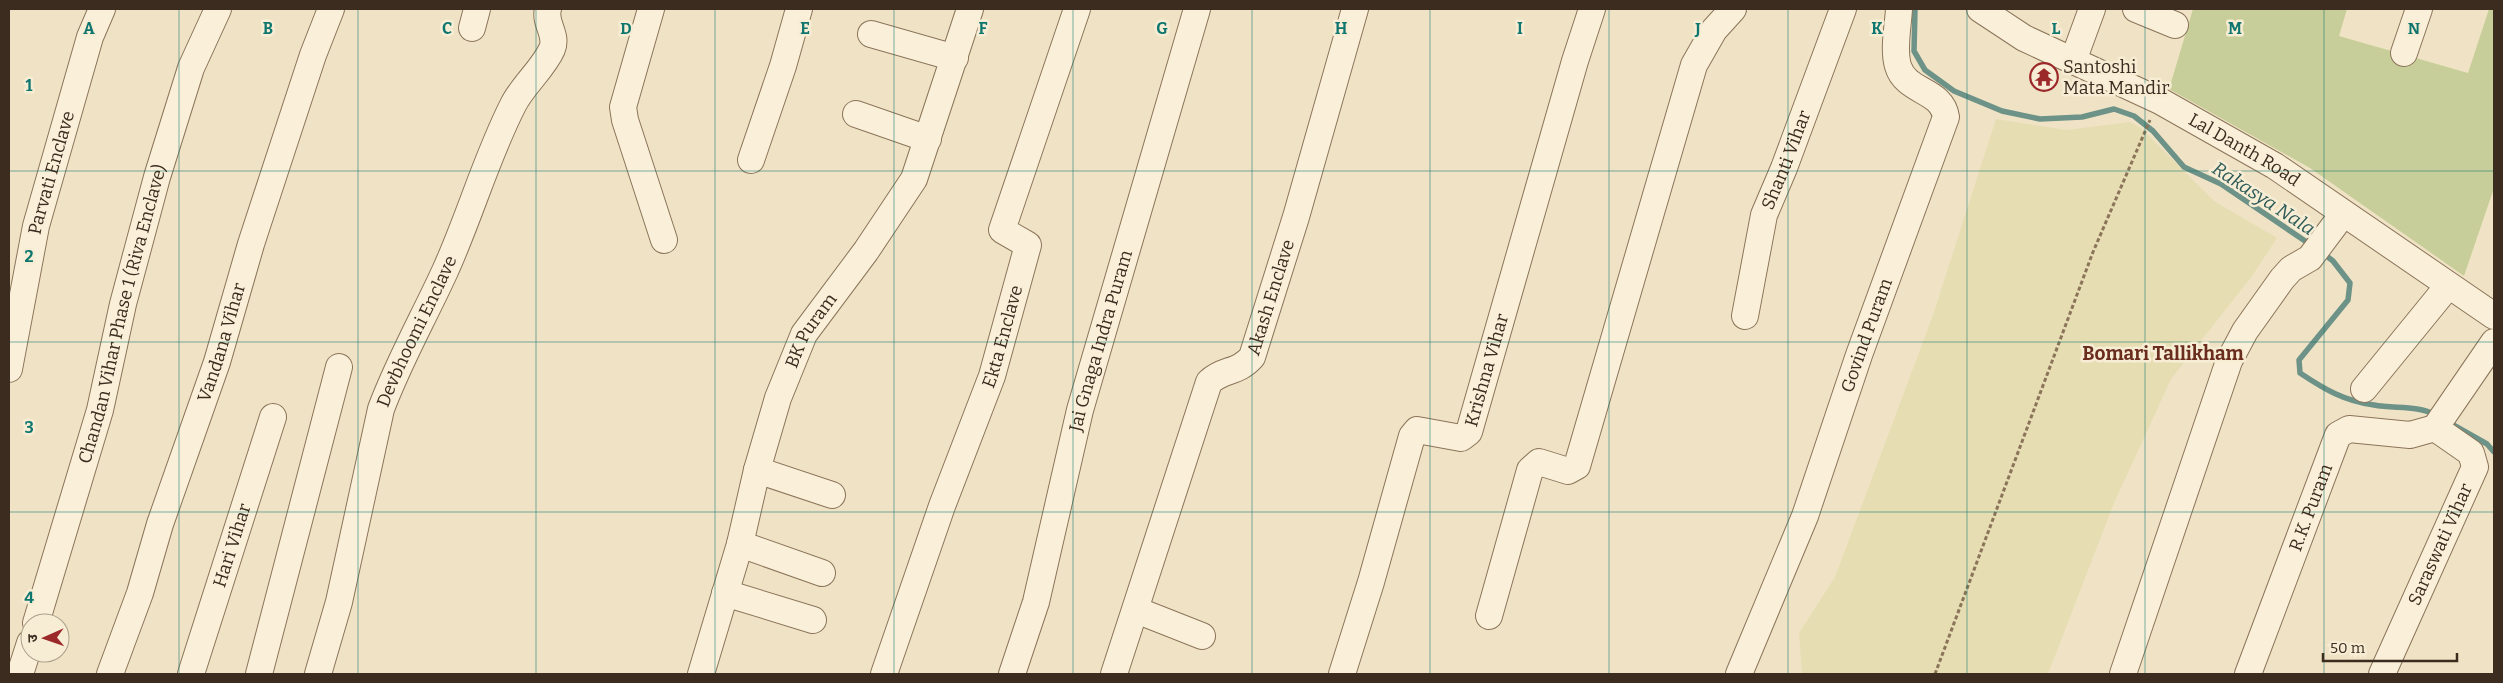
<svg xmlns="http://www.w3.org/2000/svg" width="2503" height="683" font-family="Bitter,'Noto Sans Devanagari',serif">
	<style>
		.farmland { fill: #e6ddb2 }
		.green { fill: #c8ce99 }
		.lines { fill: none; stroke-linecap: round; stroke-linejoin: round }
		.stream { stroke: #6d9288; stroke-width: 5.5 }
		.minor-casing { stroke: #8b745a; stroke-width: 28 }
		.path { stroke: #8b745a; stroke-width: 3; stroke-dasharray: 4 2.5; stroke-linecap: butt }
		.minor { stroke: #faf0d9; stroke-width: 26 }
		.grid { fill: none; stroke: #0f766e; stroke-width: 1; stroke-opacity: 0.55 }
		.labels { text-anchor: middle; stroke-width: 5; stroke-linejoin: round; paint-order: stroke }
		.poi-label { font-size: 18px; fill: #3b2c1f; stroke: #f7edd5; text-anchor: start }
		.street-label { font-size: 18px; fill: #3b2c1f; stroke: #f7edd5 }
		.water-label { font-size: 19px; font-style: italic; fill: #2e5b58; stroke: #f7edd5 }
		.neighbourhood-label { font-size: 19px; font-weight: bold; fill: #692c1d; stroke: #f7edd5 }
		.grid-label { font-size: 16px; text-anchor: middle; font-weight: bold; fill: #0f766e; stroke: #f7edd5; stroke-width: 5; stroke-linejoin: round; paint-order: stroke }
	</style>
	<rect width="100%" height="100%" fill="#f0e3c5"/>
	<path class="farmland" d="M1996 119 2066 130 2130 122 2141 128 2214 201 2277 238 2252 276 2171 379 2114 503 2048 674H1802L1799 633 1835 577 1933 315Z"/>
	<path class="green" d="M2193 9H2347L2339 36 2468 73 2489 9H2494V188L2464 276 2310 168 2169 89Z"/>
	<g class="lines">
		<path class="stream" d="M1915 9 1914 51 1925 70 1954 91 2002 111 2040 119 2082 117 2114 109 2134 116 2153 131 2184 167 2221 184 2311 245
			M2323 253 2333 261 2350 283 2348 300 2299 360 2300 373C2324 389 2344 401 2374 405 2395 409 2417 405 2436 415
			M2448 422 2487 444 2494 452"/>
		<defs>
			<g id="minor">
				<path d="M651 9 623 107 625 120 664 240"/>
				<path id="s1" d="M1980 9 2024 38 2160 101 2275 166 2494 316"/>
				<path d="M2136 9 2175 25"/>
				<path d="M472 28 477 9"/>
				<path d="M871 34 955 58"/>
				<path d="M2404 53 2419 9"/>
				<path d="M2073 61 2092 9"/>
				<path d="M856 114 928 139"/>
				<path d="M751 160 783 66 799 9"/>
				<path id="s2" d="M1745 316 1764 215 1784 168 1843 9"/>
				<path id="s3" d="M9 369 36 226 90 37 102 9"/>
				<path d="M2364 389 2448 286"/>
				<path d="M2435 428 2494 342"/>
				<path d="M757 470 832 495"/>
				<path d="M740 544 822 573"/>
				<path d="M725 593 813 620"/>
				<path d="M1136 610 1202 636"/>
				<path d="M1489 616 1530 470 1539 462 1568 471 1577 466 1694 65 1714 30 1733 9"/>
				<path id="s4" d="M36 623 100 410 123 304 157 177 191 68 218 9"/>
				<path d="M20 674 30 643"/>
				<path id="s5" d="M110 674 140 593 160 524 217 362 251 244 313 55 331 9"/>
				<path id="s6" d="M191 674 273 417"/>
				<path d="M259 674 339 367"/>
				<path id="s7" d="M318 674 339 602 381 409C399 361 424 317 445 271 470 216 486 158 513 105 523 85 543 69 552 49 558 35 544 23 548 9"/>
				<path id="s8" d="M701 674 740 544 757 470 778 398 804 334 866 251 914 179 970 9"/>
				<path id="s9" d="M884 674 942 506 992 376 1028 245 1002 230 1077 9"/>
				<path id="s10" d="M1012 674 1036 602 1080 410 1197 9"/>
				<path id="s11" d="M1114 674 1209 382C1224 368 1237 374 1252 357L1296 217 1355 9"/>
				<path id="s12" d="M1342 674 1371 582 1412 436 1417 430 1461 438 1469 432 1575 61 1592 9"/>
				<path id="s13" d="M1739 674 1805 516 1859 355 1946 117C1942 89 1906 93 1898 66 1893 49 1898 27 1899 9"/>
				<path d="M2123 674 2229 361 2245 331 2282 279 2291 269 2310 258 2343 214"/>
				<path id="s14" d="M2248 674 2338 435 2349 429 2410 435 2435 428"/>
				<path id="s15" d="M2382 674 2475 467 2471 453 2435 428"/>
			</g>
		</defs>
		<use href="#minor" class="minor-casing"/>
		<path class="path" d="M1935 674 2093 252 2150 120"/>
		<use href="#minor" class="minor"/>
	</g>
	<path class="grid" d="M179 9V674M358 9V674M536 9V674M715 9V674M894 9V674M1073 9V674M1252 9V674M1430 9V674M1609 9V674M1788 9V674M1967 9V674M2145 9V674M2324 9V674M9 171H2494M9 342H2494M9 512H2494"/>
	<defs>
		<symbol id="temple-ring" viewBox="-11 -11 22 22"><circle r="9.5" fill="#f7edd5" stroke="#9c292a" stroke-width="1.5"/><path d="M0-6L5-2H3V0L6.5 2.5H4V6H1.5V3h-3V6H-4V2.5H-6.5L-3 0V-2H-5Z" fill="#9c292a"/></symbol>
	</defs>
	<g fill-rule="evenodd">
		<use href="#temple-ring" x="2028" y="61" width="32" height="32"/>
	</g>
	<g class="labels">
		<g class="poi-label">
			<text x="2063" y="73">Santoshi<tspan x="2063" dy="21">Mata Mandir</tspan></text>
		</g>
		<g class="street-label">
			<text dy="6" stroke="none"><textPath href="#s1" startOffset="300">Lal Danth Road</textPath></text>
			<text dy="6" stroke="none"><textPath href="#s2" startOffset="162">Shanti Vihar</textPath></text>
			<text dy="6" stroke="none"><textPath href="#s3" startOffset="201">Parvati Enclave</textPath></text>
			<text dy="6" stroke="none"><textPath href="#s11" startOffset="420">Akash Enclave</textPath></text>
			<text dy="6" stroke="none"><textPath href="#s4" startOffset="321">Chandan Vihar Phase 1 (Riva Enclave)</textPath></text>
			<text dy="6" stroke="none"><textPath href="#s8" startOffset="362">BK Puram</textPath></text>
			<text dy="6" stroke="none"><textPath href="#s7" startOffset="358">Devbhoomi Enclave</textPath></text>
			<text dy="6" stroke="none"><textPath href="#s13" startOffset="362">Govind Puram</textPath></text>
			<text dy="6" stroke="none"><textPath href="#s9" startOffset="358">Ekta Enclave</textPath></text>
			<text dy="6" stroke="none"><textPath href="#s10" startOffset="345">Jai Gnaga Indra Puram</textPath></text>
			<text dy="6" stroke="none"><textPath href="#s5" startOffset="350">Vandana Vihar</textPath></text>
			<text dy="6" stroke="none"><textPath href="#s12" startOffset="375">Krishna Vihar</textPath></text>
			<text dy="6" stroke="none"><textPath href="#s14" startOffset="178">R.K. Puram</textPath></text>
			<text dy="6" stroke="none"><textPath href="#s15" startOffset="142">Saraswati Vihar</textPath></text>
			<text dy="6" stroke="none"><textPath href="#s6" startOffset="135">Hari Vihar</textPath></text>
		</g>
		<g class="water-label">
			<text transform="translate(2264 198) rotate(33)" y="7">Rakasya Nala</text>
		</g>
		<g class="neighbourhood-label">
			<text x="2163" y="360">Bomari Tallikham</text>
		</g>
	</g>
	<g class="grid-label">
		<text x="89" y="34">A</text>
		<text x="268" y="34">B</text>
		<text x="447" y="34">C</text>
		<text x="626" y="34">D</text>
		<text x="805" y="34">E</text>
		<text x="983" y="34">F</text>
		<text x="1162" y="34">G</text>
		<text x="1341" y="34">H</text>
		<text x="1520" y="34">I</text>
		<text x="1698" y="34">J</text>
		<text x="1877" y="34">K</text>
		<text x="2056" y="34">L</text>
		<text x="2235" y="34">M</text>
		<text x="2414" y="34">N</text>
		<text x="29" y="91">1</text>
		<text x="29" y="262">2</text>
		<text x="29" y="433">3</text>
		<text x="29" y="603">4</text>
	</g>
	<rect width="2503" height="683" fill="none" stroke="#3b2c1f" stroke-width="20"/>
	<g transform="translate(45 638) rotate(268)"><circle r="24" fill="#f7edd5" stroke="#aca08c"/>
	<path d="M0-4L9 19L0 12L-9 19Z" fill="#9c292a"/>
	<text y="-8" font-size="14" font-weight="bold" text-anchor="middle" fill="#3b2c1f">उ</text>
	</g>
	<path d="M2323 653v8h134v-8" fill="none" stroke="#3b2c1f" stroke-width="2.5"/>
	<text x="2330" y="653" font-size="15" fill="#3b2c1f" stroke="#f7edd5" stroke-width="4" paint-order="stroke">50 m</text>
</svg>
